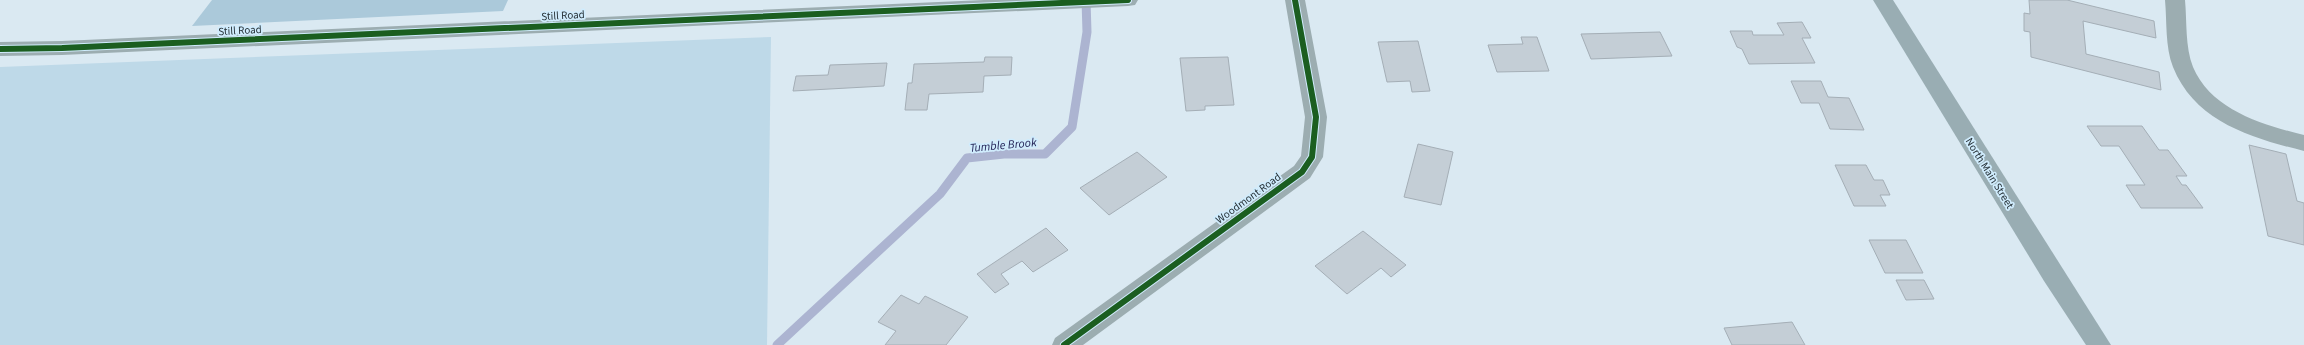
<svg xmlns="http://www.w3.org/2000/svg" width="2304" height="345" font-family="'Source Sans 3',sans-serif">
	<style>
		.green { fill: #bed9e8 }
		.forest { fill: #abc9da }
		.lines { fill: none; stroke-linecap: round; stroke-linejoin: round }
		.stream { stroke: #acb4d1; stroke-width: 9 }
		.building { fill: #c4ced6; stroke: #a4aeb6 }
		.minor { fill: #9cadb1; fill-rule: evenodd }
		.major { fill: #99adb3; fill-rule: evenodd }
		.cycleway-casing { stroke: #d0ecfd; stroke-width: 8 }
		.cycleway { stroke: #1b5e20; stroke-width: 6 }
		.labels { text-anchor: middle; stroke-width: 3.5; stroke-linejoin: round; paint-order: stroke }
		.street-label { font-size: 11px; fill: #253036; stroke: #d0ecfd }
		.water-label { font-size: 12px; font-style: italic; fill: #262658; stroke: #d0ecfd }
	</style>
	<rect width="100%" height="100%" fill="#dae9f2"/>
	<path class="green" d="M771 37 767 345H0V67Z"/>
	<path class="forest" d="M212 0H508L503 11 192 26Z"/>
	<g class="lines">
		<path class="stream" d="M777 345 940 194 967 158 1004 154H1045L1072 127 1087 32 1086 0"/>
	</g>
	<path class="building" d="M2029 0H2067L2154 21 2156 38 2083 21 2086 54 2159 72 2161 90 2031 57 2030 32 2024 31V13L2030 14Z
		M1802 22 1811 38H1802L1815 63 1749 64 1742 49 1737 47 1730 31H1752L1753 35H1784L1777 23Z
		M1660 32 1672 56 1591 59 1581 34Z
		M1521 37H1537L1549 71 1497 72 1488 45 1523 44Z
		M1418 41 1430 91 1412 92 1410 81 1387 82 1378 42Z
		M985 57H1012L1011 75 984 76 983 92 929 94 927 110H905L908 83H912L914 64 984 62Z
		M1228 57 1234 105 1205 106V110L1186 111 1180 58Z
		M887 63 884 86 793 91 796 76 828 75 830 65Z
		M1791 81H1821L1828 97 1849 98 1864 130 1830 129 1819 103H1801Z
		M2087 126H2142L2159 150H2168L2187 176H2176L2182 185H2186L2203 208H2141L2126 185H2145L2119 146H2101Z
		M1418 144 1453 152 1441 205 1404 197Z
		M2249 145 2286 154 2297 201 2304 203V245L2268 236Z
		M1137 152 1167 177 1109 215 1080 188Z
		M1835 165H1866L1874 180H1883L1890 195H1880L1886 206H1854Z
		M1046 228 1068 250 1033 272 1022 261 1001 274 1009 284 995 293 977 274Z
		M1363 231 1406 265 1391 277 1381 268 1347 294 1315 266Z
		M1869 240H1906L1923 273H1885Z
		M1896 280H1924L1934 299 1906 300Z
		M901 295 919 304 925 296 968 317 946 345H885L896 331 878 322Z
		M1792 322 1805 345H1732L1724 328Z"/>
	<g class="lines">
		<path class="minor" d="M984 0H1138L1135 5 1128 6 62 55 0 56V42L62 41Z
			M1285 0H1305L1327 117 1323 157 1310 178 1083 345H1052L1055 338 1294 166 1301 156 1305 117Z
			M2165 0H2185C2187 21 2185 47 2193 67 2211 110 2263 125 2304 135V151C2252 138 2195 122 2173 67 2165 47 2167 21 2165 0Z"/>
		<path class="major" d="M1873 0H1893L2111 345H2086L2044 281Z"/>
		<defs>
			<path id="cycleway" d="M0 49 62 48 1128 0
				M1064 345 1302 172 1312 157 1316 117 1295 0"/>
		</defs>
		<use href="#cycleway" class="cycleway-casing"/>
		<use href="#cycleway" class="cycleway"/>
	</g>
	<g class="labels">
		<g class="street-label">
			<text transform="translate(563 15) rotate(-3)" y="4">Still Road</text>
			<text transform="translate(240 30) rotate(-3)" y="4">Still Road</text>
			<text transform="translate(1990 173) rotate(58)" y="4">North Main Street</text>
			<text transform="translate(1248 198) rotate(-36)" y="4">Woodmont Road</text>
		</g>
		<g class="water-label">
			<text transform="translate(1003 145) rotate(-5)" y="4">Tumble Brook</text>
		</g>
	</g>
</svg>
